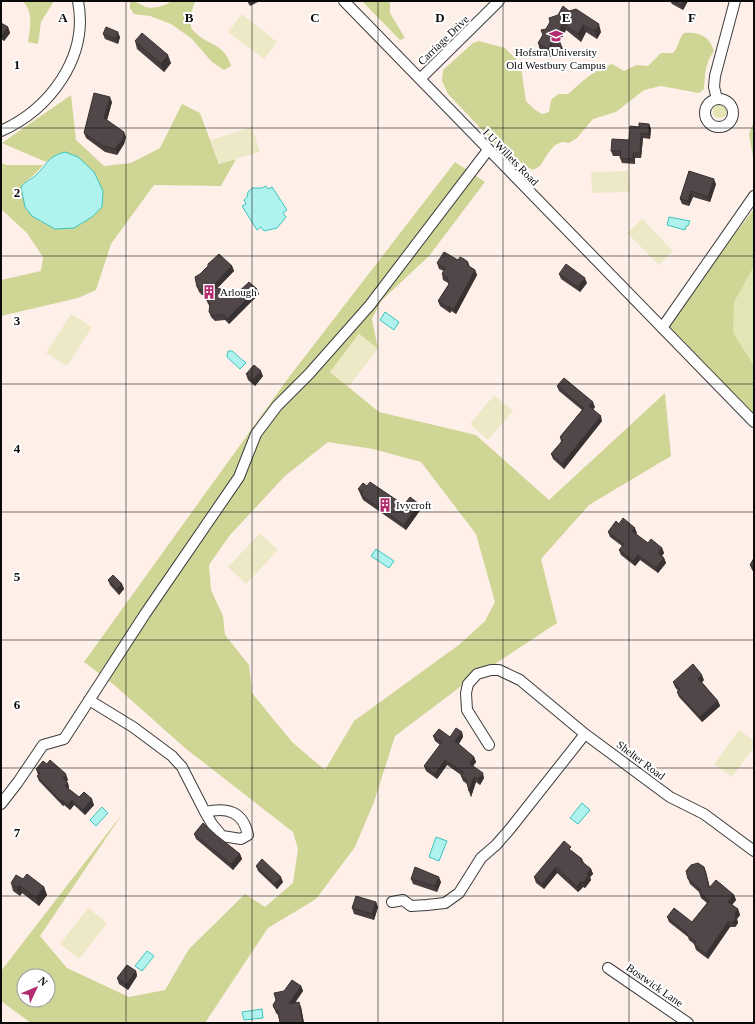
<svg xmlns="http://www.w3.org/2000/svg" width="755" height="1024" font-family="Georgia,serif">
	<style>
		.green { fill: #e4e5b5 }
		.forest { fill: #cfd595; fill-rule: evenodd }
		.pitch { fill: #ede9c6 }
		.water { fill: #b0f2ed; stroke: #3bc5bd }
		.lines { fill: none; stroke-linecap: round; stroke-linejoin: round }
		.minor-casing { stroke: #3d3d3d; stroke-width: 12 }
		.minor { stroke: #fff; stroke-width: 10 }
		.wall { fill: #473d3e }
		.shaded-wall { fill: #393232 }
		.building { fill: #524748; stroke: #393232 }
		.grid { fill: none; stroke: #0a0a0a; stroke-width: 1; stroke-opacity: 0.55 }
		.labels { text-anchor: middle; stroke-width: 4; stroke-linejoin: round; paint-order: stroke }
		.street-label { font-size: 11px; fill: #0a0a0a; stroke: #fff }
		.poi-label { font-size: 11px; fill: #0a0a0a; stroke: #fff; text-anchor: start }
		.grid-label { font-size: 13px; text-anchor: middle; font-weight: bold; fill: #0a0a0a; stroke: #fff; stroke-width: 4; stroke-linejoin: round; paint-order: stroke }
	</style>
	<rect width="100%" height="100%" fill="#fef0e9"/>
	<path class="green" d="M713 111a7 7 0 1 1 14 0a7 7 0 1 1-14 0Z
		M754 257V386L705 327Z"/>
	<path class="forest" d="M22 1H54L41 22 38 44 28 42C30 29 34 10 22 1Z
		M171 1H195L191 14V28C206 47 224 41 231 66L224 70 212 62 191 38 171 24 150 16 134 14 130 8V2C137 1 140 5 146 7 153 9 166 6 171 1Z
		M362 1H390V13L405 38 400 40Z
		M684 33C700 32 709 36 714 51 705 63 705 75 704 89L699 93 661 86 644 90 616 112 593 119 577 138 569 143 562 142 555 145 549 152 540 166 533 170 508 157 448 94 442 81 443 70 473 43 479 41 505 48 515 58 521 67 526 101 534 109 542 114 549 112 551 100 558 94H568C583 81 593 70 612 64L624 71 636 65 648 66 661 53H673C679 47 678 39 684 33Z
		M71 95 76 140 104 166 131 163 160 148 182 104 200 113 219 164 236 159 221 186 154 185 111 244 96 290 78 298 1 316V280L41 271 43 257 27 233 1 209V163L7 165H43C35 176 28 178 21 187L25 207 32 216 55 229 54 156 46 162 2 143Z
		M754 121V163L749 134Z
		M455 162 485 182 429 256 381 301 372 319 378 349 359 334 330 372 379 412 476 435 549 500 665 393 671 456 589 505 541 559 557 623 460 687 395 736 374 802 355 847 316 899 268 928 205 1023H31L1 1001V971L123 813 40 936 67 968 129 997 165 990 189 949 245 894 265 907 293 883 298 849 293 832 185 748 113 684 84 662 289 377ZM328 442 373 449 421 462 476 534 495 602 485 621 460 644 354 721 325 770 292 742 252 693 249 665 225 635 223 616 211 590 209 565 230 535 285 476ZM24 976H48V1000H24Z
		M754 209V266L734 302 733 333 754 366V422L662 328Z"/>
	<path class="pitch" d="M242 14 277 42 264 59 228 32Z
		M252 127 260 152 219 164 211 140Z
		M629 171 630 192 592 193 591 172Z
		M642 219 673 251 659 265 627 233Z
		M71 314 92 327 67 366 46 353Z
		M359 334 378 349 348 387 330 372Z
		M494 395 513 411 488 440 470 424Z
		M260 533 278 550 246 584 228 567Z
		M739 730 754 741V747L732 777 714 764Z
		M88 908 107 923 79 959 60 944Z"/>
	<path class="water" d="M65 152 78 157 94 172 103 191 102 207 92 217 74 228 55 229 32 216 25 207 21 187C25 181 31 180 36 175 49 163 45 158 65 152Z
		M266 186 268 189 272 187 287 210 283 213 286 217 277 228 264 231 261 227 257 230 242 206 246 204 244 200 247 197 248 192 252 188H262Z
		M669 217 690 221 688 226H686L685 230 667 225Z
		M385 312 399 322 394 330 380 320Z
		M228 351H232L246 363 240 369 227 357Z
		M376 549 394 561 389 568 371 556Z
		M582 803 590 810 578 824 570 818Z
		M102 807 108 813 96 826 90 820Z
		M436 837 447 841 439 861 429 857Z
		M147 951 154 956 142 971 135 966Z
		M262 1009 263 1018 244 1020 242 1012Z"/>
	<g class="lines">
		<defs>
			<path id="minor" d="M344 1 754 422
				M420 79 499 1
				M705 113a14 14 0 1 1 28 0a14 14 0 1 1-28 0Z
				M717 99 714 87 715 76 735 1
				M1 131C50 109 89 57 78 1
				M662 328 754 196
				M89 700 133 727 172 756 182 767 205 812C227 807 243 811 248 835L241 839 222 836 212 824 205 812
				M489 745 467 710 466 693 468 684 477 674 491 670H499L520 680 585 734 670 797 704 814 754 851
				M1 804 18 782 43 745 64 739 145 614 239 477 256 434 277 406 309 374 370 305 488 150
				M392 902 403 900 411 906 427 905 445 903 459 893 481 858 496 845 510 829 585 734
				M608 968 688 1023"/>
		</defs>
		<use href="#minor" class="minor-casing"/>
		<use href="#minor" class="minor"/>
	</g>
	<path class="wall" d="M247 1H260L250 6Z
		M670 1H688L683 10 672 4Z
		M569 11 601 32 597 39 586 32 581 42 566 30 560 41 563 49 554 51 551 57 540 51 538 43 550 22Z
		M1 23 8 27 10 33 4 41 1 39Z
		M103 34 120 37 118 44 105 39Z
		M135 41 171 63 164 72 137 49Z
		M112 102 107 120 126 137 124 144 117 155 105 152 86 138 84 133Z
		M649 124 651 129 650 139 643 138 641 158H635V164L622 163 620 158V156H613L611 151 629 140 639 127Z
		M689 171 716 184 710 202 693 197 689 206 682 204 680 199Z
		M437 263 470 267 475 270 477 275 456 314 451 311 450 313 440 306 438 301 449 284 448 283 443 280 442 274 444 271 439 269Z
		M232 266 234 271 217 288 233 297 259 294 229 324 225 320 215 321 211 317 209 312 210 306 208 304 206 299 209 295H202L199 292 197 287Z
		M559 274 587 283 580 292 561 279Z
		M246 374 263 376 255 386 248 380Z
		M557 386 595 407 593 409 602 421 564 469 553 459 551 454 561 442 560 437 582 410 559 391Z
		M367 486 404 505 419 504 421 509 406 530 363 500 358 489Z
		M619 524 637 533 636 534 648 543 662 548 664 553 662 556 664 558 666 563 658 573 640 560 635 566 621 555 619 550 622 546 610 537 608 532Z
		M754 558V572L752 570 750 565Z
		M108 580 122 584 124 589 119 595 110 585Z
		M704 680 702 682 718 701 720 706 702 722 679 697 677 692 678 691 675 687 673 682Z
		M462 732 463 737 459 744 474 757 476 762 473 766 484 778 480 785 476 782 471 797 467 784 463 781 461 776V775L447 765 437 779 426 771 424 766 440 745 435 741 433 736 450 737Z
		M47 764 68 780 66 782 68 783 69 788V789L79 797 94 805 85 815 74 805 70 810 64 805 63 806 39 781 37 776 38 775 36 769Z
		M194 834 216 835 240 854 242 859 233 870 196 839Z
		M572 851 582 859 584 863 591 869 593 874 590 877 591 880 585 888 583 887 578 892 557 873 544 889 536 883 534 877Z
		M256 866 283 882 277 889 258 871Z
		M704 867 706 872 710 888 734 895 736 900 732 905 738 909 740 915 737 919 738 923 735 927H730L708 959 696 950 694 944 689 940 688 937 669 922 667 917 692 922 707 903 701 898 699 892 690 884 688 879Z
		M23 879 44 887 47 895 39 906 22 893 20 896 13 891 11 883Z
		M411 879 441 882 437 892 413 884Z
		M376 902 378 907 374 920 354 914 352 908Z
		M136 971 137 976 128 990 119 984 117 978Z
		M301 986 303 991 295 1002 301 1007 304 1023H280L278 1015 276 1013 274 1008 284 991Z"/>
	<path class="shaded-wall" d="M683 1H688L683 10 681 5Z
		M563 23 566 30 560 41 556 36Z
		M599 24 601 32 597 39 595 31Z
		M583 25 586 32 581 42 578 34Z
		M8 27 10 33 4 41 2 36Z
		M118 32 120 37 118 44 116 39Z
		M551 43 554 51 551 57 548 49Z
		M168 55 171 63 164 72 161 64Z
		M110 97 112 102 106 124 104 118Z
		M649 124 651 129 650 139 648 134Z
		M124 132 126 137 124 144 117 155 115 149Z
		M641 133 643 138 641 158 640 153Z
		M633 153 635 158V164L633 159Z
		M714 179 716 184 710 202 708 197Z
		M691 191 693 197 689 206 688 201Z
		M468 262 470 267 467 265Z
		M232 266 234 271 211 295 209 290Z
		M475 270 477 275 456 314 454 309Z
		M585 278 587 283 580 292 578 287Z
		M257 289 259 294 229 324 227 319Z
		M449 306 451 311 450 313 448 307Z
		M261 371 263 376 255 386 253 380Z
		M593 402 595 407 591 412 589 406Z
		M601 416 602 421 564 469 562 464Z
		M419 504 421 509 406 530 404 525Z
		M635 528 637 533 634 536 632 531Z
		M662 548 664 553 660 558 658 553Z
		M638 555 640 560 635 566 633 561Z
		M664 558 666 563 658 573 656 568Z
		M122 584 124 589 119 595 117 589Z
		M702 675 704 680 700 684 698 679Z
		M718 701 720 706 702 722 700 717Z
		M462 732 463 737 457 746 455 741Z
		M474 757 476 762 471 769 470 764Z
		M445 760 447 765 437 779 435 774Z
		M483 773 484 778 480 785 478 779Z
		M66 774 68 780 64 784 63 778Z
		M474 777 476 782 471 797 469 791Z
		M68 783 69 788 67 791 65 786Z
		M92 799 94 805 85 815 83 810Z
		M62 800 64 805 63 806 61 801Z
		M72 800 74 805 70 810 68 805Z
		M240 854 242 859 233 870 231 864Z
		M556 867 557 873 544 889 542 884Z
		M704 867 706 872 711 893 709 888Z
		M591 869 593 874 590 877 591 880 585 888 583 883 587 874Z
		M281 877 283 882 277 889 275 884Z
		M439 877 441 882 437 892 435 886Z
		M581 881 583 887 578 892 577 887Z
		M19 885 22 893 20 896 17 888Z
		M44 887 47 895 39 906 36 898Z
		M734 895 736 900 730 907 728 902Z
		M376 902 378 907 374 920 372 914Z
		M738 909 740 915 737 919 738 923 735 927 733 922 735 913Z
		M728 922 730 927 708 959 706 954Z
		M136 971 137 976 128 990 126 985Z
		M301 986 303 991 291 1009 289 1004Z
		M299 1002 301 1007 304 1023H303Z"/>
	<path class="building" d="M673 1H683L681 5Z
		M563 6 569 11 576 9 599 24 595 31 583 25 578 34 563 23 556 36 560 41 551 43 548 49 538 43 543 35 541 30 546 29 550 22 549 18 558 15Z
		M1 23 8 27 2 36 1 35Z
		M106 27 118 32 116 39 103 34Z
		M142 33 168 55 161 64 135 41Z
		M94 93 110 97 104 118 124 132 123 139 115 149 103 146 84 133Z
		M639 123 649 124 648 134 641 133 640 153H633V159L620 158 621 151H611L612 139 629 140 630 126 639 127Z
		M689 171 714 179 708 197 691 191 688 201 680 199Z
		M444 252 458 260 460 257 464 259 468 262 467 265 475 270 454 309 449 306 448 307 438 301 449 284 447 277 442 274 445 268 437 263Z
		M219 254 232 266 209 290H200L197 287 195 277 200 274 208 266V264Z
		M566 264 585 278 578 287 559 274Z
		M249 282 257 289 227 319 223 314 213 316 209 312 210 303 206 299 215 288 226 290 233 297Z
		M254 365 261 371 253 380 246 374Z
		M564 378 593 402 589 406 601 416 562 464 551 454 563 440 560 437 584 408 557 386Z
		M370 482 404 505 410 497 419 504 404 525 361 495 363 492 358 489 363 483 367 486Z
		M623 518 635 528 632 531 648 543 651 539 662 548 658 553 664 558 656 568 638 555 633 561 619 550 624 544 608 532 616 521 619 524Z
		M754 558V568L750 565Z
		M113 575 122 584 117 589 108 580Z
		M693 664 702 675 698 679 718 701 700 717 677 692 680 689 673 682Z
		M456 728 462 732 455 741 474 757 470 764 483 773 478 779 474 777 469 791 466 779 461 776 463 772 445 760 435 774 424 766 442 742 433 736 439 729 450 737Z
		M50 760 66 774 63 778 68 783 65 786 79 797 84 792 92 799 83 810 72 800 68 805 62 800 61 801 37 776 40 773 36 769 43 761 47 764Z
		M203 823 216 835 240 854 231 864 194 834Z
		M564 841 571 847 569 849 582 859 581 861 591 869 587 874 589 875 583 883 581 881 577 887 556 867 542 884 534 877Z
		M262 859 281 877 275 884 256 866Z
		M698 863 704 867 709 888 716 880 734 895 728 902 738 909 735 913 736 918 733 922H728L706 954 694 944 696 942 687 935 688 934 667 917 674 908 692 922 709 901 699 892 701 890 688 879 686 871 691 865Z
		M415 867 439 877 435 886 411 879Z
		M27 874 44 887 36 898 19 885 17 888 11 883 16 875 23 879Z
		M356 896 376 902 372 914 352 908Z
		M127 965 136 971 126 985 117 978Z
		M292 980 301 986 289 1004 299 1002 303 1023H280L278 1011 274 1008 273 1005 276 1000 274 993 284 991Z"/>
	<path class="grid" d="M126 1V1023M252 1V1023M378 1V1023M503 1V1023M629 1V1023M1 128H754M1 256H754M1 384H754M1 512H754M1 640H754M1 768H754M1 896H754"/>
	<defs>
		<symbol id="school-bare" viewBox="-9 -9 18 18"><path d="M0-5L7-2L0 1L-7-2ZM-4 1L0 2.5L4 1V4Q0 6-4 4Z" fill="#b22b6f" stroke="#fff" stroke-width="2.5" paint-order="stroke"/></symbol>
		<symbol id="building-bare" viewBox="-9 -9 18 18"><path d="M-4-6H4V6H1V3H-1V6H-4ZM-2.5-4.3h1.7v1.8h-1.7ZM.8-4.3h1.7v1.8H.8ZM-2.5-1h1.7V.8h-1.7ZM.8-1h1.7V.8H.8Z" fill="#b22b6f" stroke="#fff" stroke-width="2.5" paint-order="stroke"/></symbol>
	</defs>
	<g fill-rule="evenodd">
		<use href="#school-bare" x="546" y="26" width="20" height="20"/>
		<use href="#building-bare" x="199" y="282" width="20" height="20"/>
		<use href="#building-bare" x="375" y="495" width="20" height="20"/>
	</g>
	<g class="labels">
		<g class="street-label">
			<text transform="translate(443 40) rotate(-44)" y="4">Carriage Drive</text>
			<text transform="translate(511 157) rotate(46)" y="4">I U Willets Road</text>
			<text transform="translate(641 760) rotate(37)" y="4">Shelter Road</text>
			<text transform="translate(655 985) rotate(35)" y="4">Bostwick Lane</text>
		</g>
		<g class="poi-label">
			<text x="556" y="56" text-anchor="middle">Hofstra University<tspan x="556" dy="13">Old Westbury Campus</tspan></text>
			<text x="220" y="296">Arlough</text>
			<text x="396" y="509">Ivycroft</text>
		</g>
	</g>
	<g class="grid-label">
		<text x="63" y="22">A</text>
		<text x="189" y="22">B</text>
		<text x="315" y="22">C</text>
		<text x="440" y="22">D</text>
		<text x="566" y="22">E</text>
		<text x="692" y="22">F</text>
		<text x="17" y="69">1</text>
		<text x="17" y="197">2</text>
		<text x="17" y="325">3</text>
		<text x="17" y="453">4</text>
		<text x="17" y="581">5</text>
		<text x="17" y="709">6</text>
		<text x="17" y="837">7</text>
	</g>
	<rect width="755" height="1024" fill="none" stroke="#0a0a0a" stroke-width="4"/>
	<g transform="translate(36 988) rotate(46)"><circle r="19" fill="#ffffff" stroke="#9d9d9d"/>
	<path d="M0-3L7 15L0 10L-7 15Z" fill="#b22b6f"/>
	<text y="-6" font-size="11" font-weight="bold" text-anchor="middle" fill="#0a0a0a">N</text>
	</g>
</svg>
